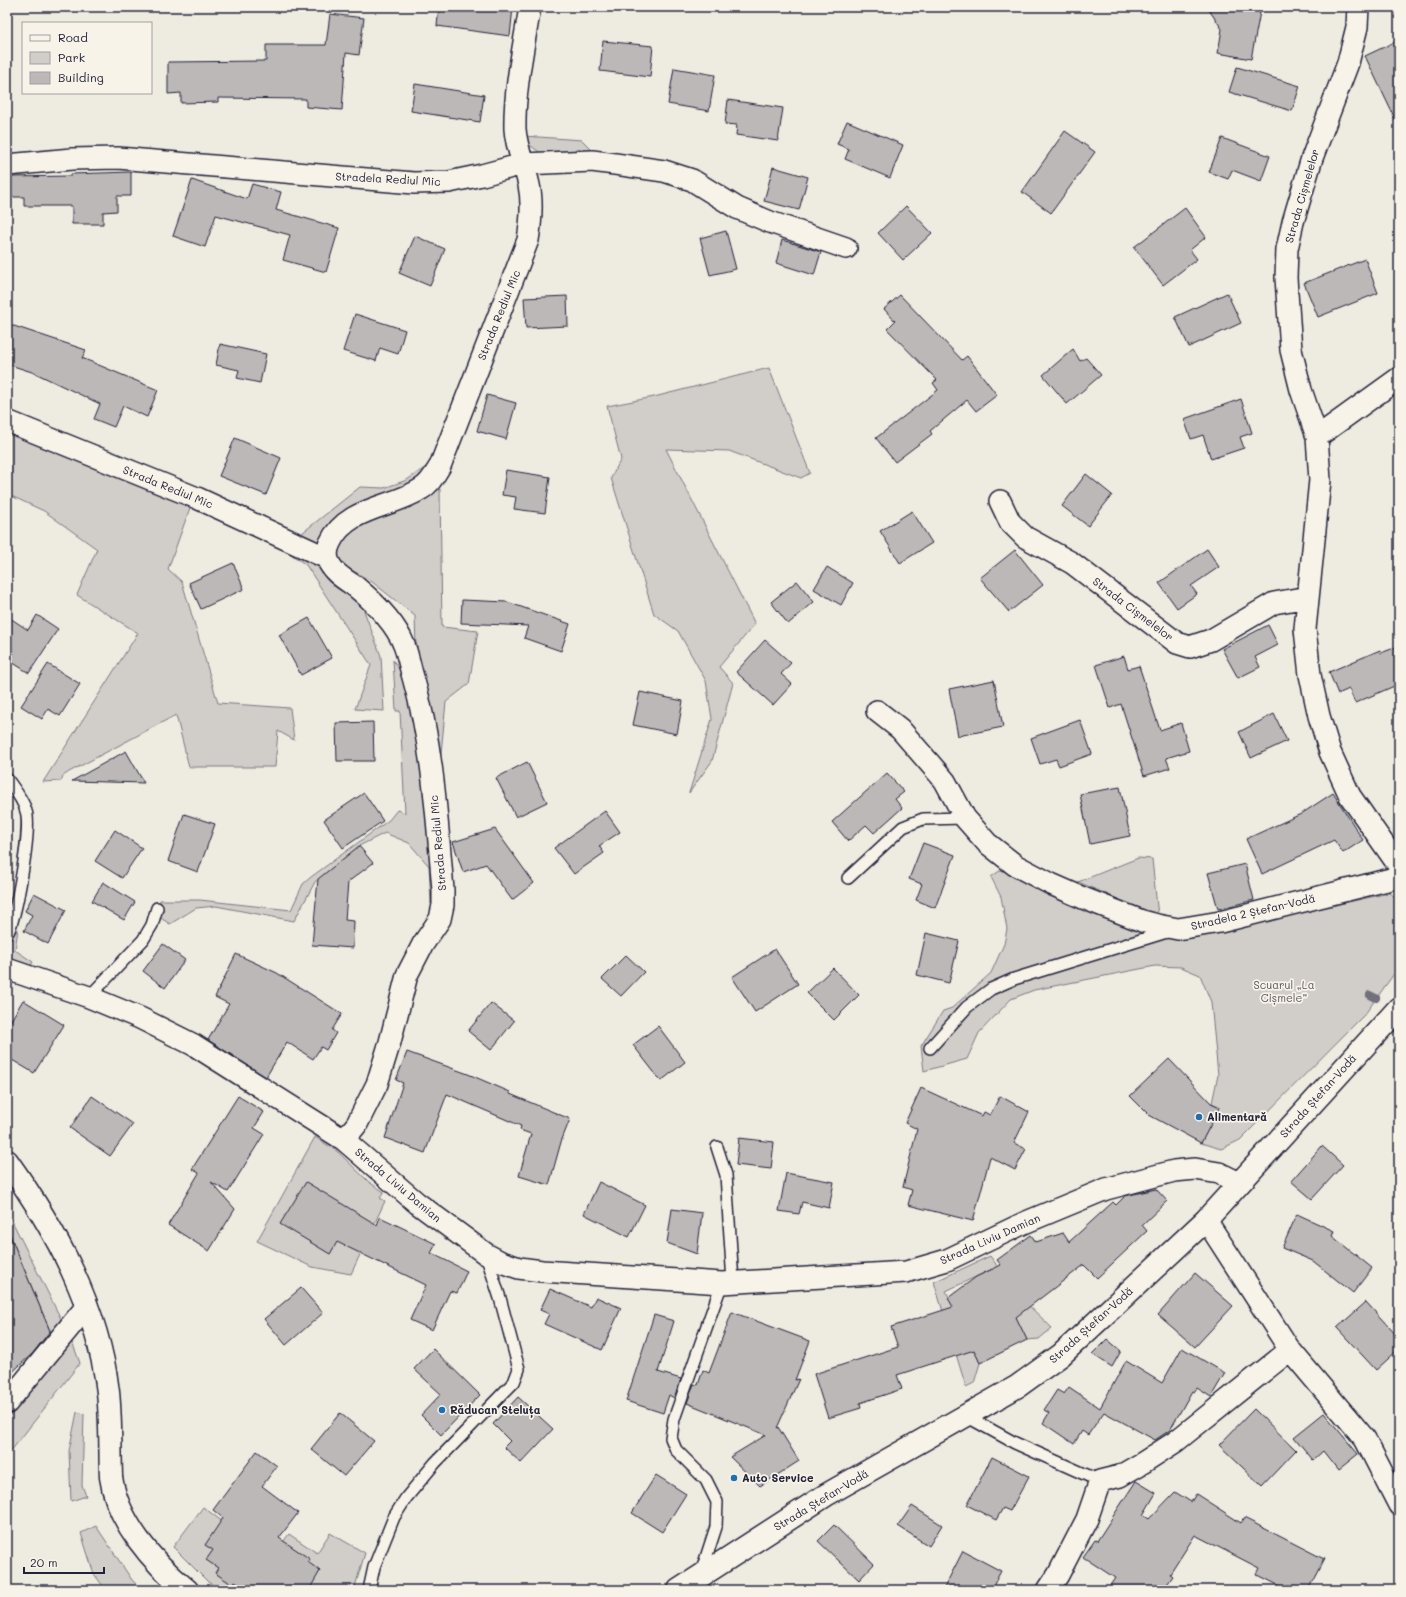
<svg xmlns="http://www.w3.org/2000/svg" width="1406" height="1597" font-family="Mali,sans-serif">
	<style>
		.green { fill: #d1cdc9; stroke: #7a7882 }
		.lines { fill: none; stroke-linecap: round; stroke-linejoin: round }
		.stream { stroke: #716f7b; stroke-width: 8 }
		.building { fill: #bbb8b7; stroke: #22223b }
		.service-casing { stroke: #22223b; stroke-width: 14 }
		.minor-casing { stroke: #22223b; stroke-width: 24 }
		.tertiary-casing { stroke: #22223b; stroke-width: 25 }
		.service { stroke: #f7f3e8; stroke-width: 11 }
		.minor { stroke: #f7f3e8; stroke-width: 21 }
		.tertiary { stroke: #f7f3e8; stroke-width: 22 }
		.poi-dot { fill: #1f6fb2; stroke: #f7f3e8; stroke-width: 1.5 }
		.labels { text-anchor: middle; stroke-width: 3.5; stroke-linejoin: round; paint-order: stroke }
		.street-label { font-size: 11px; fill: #22223b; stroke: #f7f3e8 }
		.park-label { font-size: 11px; fill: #575566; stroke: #f7f3e8 }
		.poi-label { font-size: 11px; font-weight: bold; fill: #22223b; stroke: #f7f3e8; text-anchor: start }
	</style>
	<rect width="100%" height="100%" fill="#eeebe1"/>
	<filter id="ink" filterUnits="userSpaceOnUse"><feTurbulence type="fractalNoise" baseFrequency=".025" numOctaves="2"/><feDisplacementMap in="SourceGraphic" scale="8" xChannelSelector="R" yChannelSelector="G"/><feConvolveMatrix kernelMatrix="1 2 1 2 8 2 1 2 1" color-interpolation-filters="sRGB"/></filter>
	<g filter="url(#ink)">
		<path class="green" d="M524 136 582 140 592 150 542 154 524 141Z
			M769 368 810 473 801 478 729 451 666 449 755 624 719 667 733 683 712 761 689 793 712 719 706 681 678 631 654 614 611 478 621 459 607 406 654 397Z
			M7 431 191 505 168 569 182 582 218 703 290 708 294 740 278 731 275 767H189L176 715 69 772 63 776 61 781 43 782 138 633 77 595 97 549 44 511 7 494Z
			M430 464 417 483 312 545 297 537 360 487 384 488 407 480Z
			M440 489 442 627 478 631 469 684 446 702 439 774 416 647 415 616 371 581 337 562 336 547 349 529Z
			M277 544 312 561 363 608 381 656 384 711 355 709 371 665 306 565Z
			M393 660 407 681 418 718 435 873 431 904 429 866 409 843 385 833 359 846 315 882 294 921 216 906 196 908 170 924 159 917 160 900H200L291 910 303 884 311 877 389 820 397 810 405 813 400 711H396Z
			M1138 858 1152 859 1158 916 1078 882Z
			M1001 870 1148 932 1185 938 1389 893 1399 899V967L1365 1014 1240 1140 1221 1149 1201 1143 1220 1107 1212 1103 1218 1075 1211 1002 1200 975 1181 967 1155 966 1034 990 1011 999 979 1033 967 1059 924 1071 921 1046 943 1011 952 1008 991 973 1004 944 1007 929 1001 897 991 877Z
			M18 929 15 950 33 962 29 969 7 963V944Z
			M315 1137 338 1152 369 1182 384 1192 380 1198 385 1201 351 1274 312 1267 257 1241Z
			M7 1211 64 1325 54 1340 7 1228Z
			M990 1256 1020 1297 1052 1328 1039 1339 1027 1340 992 1269 946 1291 980 1363 974 1383 966 1387 934 1282Z
			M72 1342 80 1363 7 1456V1419Z
			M77 1412 84 1414 82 1485 86 1496 71 1501 69 1451Z
			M203 1507 271 1558 289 1534 317 1553 330 1533 365 1553 354 1590H220L208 1582 173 1547Z
			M96 1526 132 1580 142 1590H106L94 1574 81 1533Z"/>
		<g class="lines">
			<path class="stream" d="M1370 995 1376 998"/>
		</g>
		<path class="building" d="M439 7H513L510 36 437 26Z
			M1207 7H1261L1251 59 1218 53 1222 29Z
			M330 14 364 18 359 55 346 53 342 110 306 107V99L218 98V102L181 103V93L168 94V62L266 61V45H326Z
			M1399 40V127L1365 56Z
			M603 41 653 46 650 77 600 71Z
			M1237 67 1300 86 1292 111 1229 92Z
			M674 68 715 75 709 111 668 104Z
			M415 84 484 95 480 122 411 111Z
			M728 100 783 108 778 141 736 135 737 125 725 124Z
			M847 121 903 145 890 178 845 159 849 149 837 144Z
			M1065 131 1095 152 1051 213 1022 192Z
			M1222 138 1270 156 1261 181 1232 170 1228 179 1209 172Z
			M773 167 808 177 799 210 764 201Z
			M131 172V196H117V211L103 212V224H72V206H24V197H11V177L71 176V174Z
			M192 180 247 199 252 184 281 192 276 210 339 228 326 272 283 260 290 235 216 215 205 247 173 236Z
			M906 206 932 233 903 260 878 233Z
			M1185 208 1206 237 1190 250 1197 259 1163 285 1134 247Z
			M726 231 736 269 710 275 700 238Z
			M415 236 445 249 430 286 399 273Z
			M782 240 821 252 814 275 776 263Z
			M1365 259 1378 293 1318 317 1304 283Z
			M1227 293 1241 323 1189 347 1175 317Z
			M900 295 962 360 967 356 997 395 976 411 967 400 930 431 932 434 895 462 876 438 938 390 933 383 937 380 887 329 895 321 884 309Z
			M567 296 568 326 526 328 524 298Z
			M355 314 405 330 398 354 380 348 376 361 343 351Z
			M11 325 86 350 82 358 158 390 147 417 123 406 114 427 94 419 100 404 35 373 7 364V337Z
			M220 344 266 354 260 383 237 378 239 370 216 365Z
			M1073 349 1080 361 1086 358 1101 375 1067 404 1043 375Z
			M487 395 516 403 506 439 477 431Z
			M1241 399 1252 433 1240 437 1244 448 1211 459 1203 435 1191 439 1184 419Z
			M235 438 281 458 266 495 219 476Z
			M506 470 550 477 545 513 514 509 516 497 502 495Z
			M1086 474 1112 495 1088 526 1062 506Z
			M912 511 932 543 900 563 880 531Z
			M1207 549 1219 567 1191 586 1197 594 1177 608 1159 583Z
			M1015 550 1043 585 1009 612 980 578Z
			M233 563 244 589 201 609 189 583Z
			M827 567 853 583 841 605 814 589Z
			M797 581 814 602 788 624 771 602Z
			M462 600 507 602 570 624 561 651 524 638 528 626 461 623Z
			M37 615 58 629 29 673 7 659V616L28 630Z
			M309 618 332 658 301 675 279 635Z
			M1268 625 1278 645 1255 657 1260 667 1238 678 1222 649Z
			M765 640 791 663 781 674 792 684 773 705 736 672Z
			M1399 646V684L1355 703 1349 689 1338 694 1329 672 1380 650 1381 653Z
			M1124 656 1128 669 1139 666 1160 730 1181 723 1189 751 1166 758 1170 768 1144 776 1121 704 1110 708 1096 665Z
			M48 664 80 684 60 716 48 709 42 719 21 706Z
			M994 680 1003 727 958 736 949 689Z
			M640 692 683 701 677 734 633 725Z
			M1274 714 1287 741 1251 758 1239 732Z
			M1080 720 1092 754 1059 766 1056 759 1040 764 1031 738Z
			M373 722 374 761H337L336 723Z
			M126 751 144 783 72 781Z
			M527 762 547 802 516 817 496 778Z
			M887 773 904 792 895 799 902 808 874 833 866 825 848 841 832 822Z
			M1120 787 1130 836 1090 844 1080 794Z
			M364 793 383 821 343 848 324 820Z
			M1333 793 1363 840 1343 853 1334 840 1262 874 1246 839 1301 814Z
			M605 811 620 832 599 846 604 853 574 874 554 848Z
			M184 814 215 824 198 872 168 861Z
			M495 829 534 883 512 900 486 864 463 872 453 842Z
			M115 830 142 848 122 878 95 861Z
			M923 843 955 855 935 908 916 900 922 884 909 879Z
			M359 846 373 863 348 882 345 920 354 921 353 948 312 945 318 879Z
			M1245 864 1254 900 1218 909 1208 873Z
			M103 882 135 902 124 920 92 901Z
			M34 893 66 910 48 944 24 931 32 915 25 911Z
			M926 933 959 941 949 983 917 975Z
			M163 944 185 960 165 988 143 971Z
			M775 949 798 984 755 1012 732 977Z
			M236 954 277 973 342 1014 332 1030 336 1033 326 1050 321 1047 313 1059 287 1042 266 1077 208 1040 229 1004 215 997Z
			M626 955 644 972 621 996 602 979Z
			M833 968 859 995 834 1020 807 993Z
			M23 1000 64 1025 34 1073 7 1057V1027Z
			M491 1003 514 1021 491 1050 468 1031Z
			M658 1026 685 1062 661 1081 633 1045Z
			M407 1052 468 1074 510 1092V1094L570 1119 561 1142 549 1185 519 1176 531 1134 520 1130 521 1126 447 1094 425 1153 385 1138 403 1083 396 1080Z
			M1169 1059 1211 1103 1220 1107 1201 1143 1149 1115 1130 1096Z
			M921 1088 982 1116 984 1112 990 1115 1000 1096 1029 1112 1014 1143 1026 1149 1015 1170 990 1157 973 1221 908 1205 912 1190 903 1187 917 1129 905 1123Z
			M92 1096 133 1124 110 1156 70 1128Z
			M238 1096 264 1112 254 1128 264 1134 228 1192 211 1182 235 1209 209 1251 168 1225 199 1173 192 1169Z
			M739 1138 774 1142 771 1169 736 1165Z
			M1322 1146 1343 1165 1312 1199 1291 1181Z
			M786 1173 834 1182 829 1208 802 1202 799 1214 779 1211Z
			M306 1182 377 1225 380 1217 436 1244 431 1253 467 1271 457 1293 450 1291 432 1330 410 1320 426 1285 337 1242 330 1254 280 1224Z
			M599 1182 645 1205 629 1237 584 1214Z
			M1156 1189 1167 1201 1142 1225 1147 1231 1097 1278 1084 1265 1016 1317 1027 1340 980 1363 974 1350 897 1375 902 1389 860 1403 861 1408 828 1418 814 1374 898 1347 891 1327 953 1307 948 1298 976 1277 1001 1265 997 1260 1031 1235 1036 1242 1063 1233 1069 1242 1113 1202 1116 1205 1125 1196Z
			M672 1209 702 1213 697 1254 667 1243Z
			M1297 1214 1334 1231 1332 1236 1372 1268 1353 1293 1313 1261 1282 1248Z
			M7 1228 50 1331 33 1353 7 1377Z
			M1195 1273 1233 1306 1195 1347 1158 1315Z
			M301 1288 323 1313 286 1345 264 1319Z
			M550 1289 591 1307 596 1297 621 1308 602 1350 544 1324 549 1314 540 1310Z
			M1366 1302 1399 1338V1349L1376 1370 1337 1328Z
			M732 1312 810 1341 795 1380 799 1379 777 1428 778 1427 799 1461 760 1486 730 1457 766 1435 687 1403 694 1384 698 1385 703 1370 709 1373Z
			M654 1315 674 1321 658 1372 681 1379 674 1398 669 1395 663 1413 626 1401Z
			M1107 1339 1121 1351 1112 1367 1092 1354Z
			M1182 1348 1225 1373 1211 1397 1197 1388 1194 1392 1192 1391 1170 1430 1155 1440 1104 1412 1088 1435 1082 1431 1074 1444 1043 1423 1049 1413 1044 1410 1057 1390 1064 1394 1069 1387 1100 1408 1126 1361 1162 1383Z
			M433 1349 480 1395 441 1435 421 1415 441 1394 414 1369Z
			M518 1397 553 1429 521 1463 504 1447 510 1441 493 1424Z
			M1254 1409 1296 1450 1262 1486 1219 1445Z
			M340 1413 374 1441 344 1476 311 1449Z
			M1324 1413 1358 1454 1338 1470 1323 1451 1313 1460 1294 1437Z
			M257 1451 277 1466 262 1486 298 1513 279 1538 310 1559 308 1562 320 1571 309 1590H249L235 1581 233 1585 215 1573 218 1568 206 1560 213 1550 205 1545 223 1518 213 1510Z
			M992 1457 1029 1476 1010 1511 1003 1508 996 1520 967 1505Z
			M656 1475 686 1494 662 1532 632 1513Z
			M1136 1481 1156 1493 1143 1515 1149 1519 1175 1492 1191 1502 1196 1494 1241 1523 1244 1518 1324 1559 1308 1590H1288L1256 1574 1259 1568 1195 1535 1170 1574 1173 1576 1163 1590H1107L1115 1578 1083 1557 1095 1540 1097 1541Z
			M912 1506 942 1525 929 1546 898 1526Z
			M834 1525 874 1564 859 1580 818 1541Z
			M963 1551 1001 1571 991 1590H943Z"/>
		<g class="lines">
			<defs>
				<path id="service" d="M7 779C14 789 23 799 26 811 32 828 16 919 7 934
					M848 878 903 827 923 819 965 818
					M89 997 143 940 152 925 157 908
					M930 1048 967 1007 991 989 1014 979 1170 931
					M717 1147 726 1175 733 1282
					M966 1416 1015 1443 1100 1481
					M701 1573 716 1527 717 1502 706 1480 676 1450 671 1438 674 1419 722 1283
					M369 1590 374 1567 394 1517 406 1498 435 1463 514 1382 519 1369 500 1298 486 1255"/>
				<path id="minor" d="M1358 7 1357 27 1348 63 1312 158 1293 222 1287 249 1286 278 1291 350 1301 390 1317 437 1320 480 1305 629 1310 675 1319 716 1330 752 1350 796 1399 866
					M7 165 72 159 118 158 414 183 449 182 482 175 523 164 592 161 615 164 664 171 692 180 737 208 770 222 846 248
					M7 421 197 498 327 558
					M1317 437 1399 378
					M1000 501 1010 522 1025 537 1072 563 1177 643 1190 647 1211 640 1274 603 1308 597
					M877 711 900 729 945 781 965 818 987 843 1015 865 1051 884 1083 898 1142 921 1157 925 1178 929 1220 922 1399 877
					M7 969 89 997 140 1018 194 1045 344 1140 417 1203 486 1254 501 1262 519 1268 542 1271 722 1283 906 1272 947 1260 1024 1223 1106 1189 1174 1171 1195 1169 1219 1173 1239 1183
					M344 1140 357 1124 377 1084 390 1042 407 975 423 944 440 919 443 905V890C437 819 433 746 413 677 410 667 408 655 404 645 396 624 374 602 356 587 349 582 336 575 331 566 326 559 326 551 330 543 346 507 392 508 421 489 430 484 435 474 440 466L528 240C531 222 533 203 529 185 525 166 516 148 515 129 514 90 524 45 530 7
					M1206 1220 1290 1350 1365 1439 1399 1505
					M7 1403 87 1306
					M1048 1590 1058 1575 1087 1519 1100 1481 1120 1476 1144 1462 1175 1442 1290 1350"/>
				<path id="tertiary" d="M7 1161C56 1230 98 1307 108 1392 111 1421 110 1449 111 1477 117 1521 153 1563 187 1590
					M679 1590 826 1495 1018 1386 1061 1355 1206 1220 1399 1008"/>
			</defs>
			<use href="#service" class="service-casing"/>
			<use href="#minor" class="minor-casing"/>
			<use href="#tertiary" class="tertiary-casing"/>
			<use href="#service" class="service"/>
			<use href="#minor" class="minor"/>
			<use href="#tertiary" class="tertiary"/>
		</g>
	</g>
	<g class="poi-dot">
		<circle cx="1199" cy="1117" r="4"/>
		<circle cx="442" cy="1410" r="4"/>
		<circle cx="734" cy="1478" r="4"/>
	</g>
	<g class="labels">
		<g class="street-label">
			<text transform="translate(388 179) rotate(3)" y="4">Stradela Rediul Mic</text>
			<text transform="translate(1302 196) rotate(-74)" y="4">Strada Cișmelelor</text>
			<text transform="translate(499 315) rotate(-68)" y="4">Strada Rediul Mic</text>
			<text transform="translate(168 487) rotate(22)" y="4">Strada Rediul Mic</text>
			<text transform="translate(1133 609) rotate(37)" y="4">Strada Cișmelelor</text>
			<text transform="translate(438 843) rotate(-95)" y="4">Strada Rediul Mic</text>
			<text transform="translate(1253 912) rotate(-13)" y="4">Stradela 2 Ștefan-Vodă</text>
			<text transform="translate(1318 1096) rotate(-48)" y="4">Strada Ștefan-Vodă</text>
			<text transform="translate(398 1185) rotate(40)" y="4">Strada Liviu Damian</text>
			<text transform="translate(990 1239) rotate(-24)" y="4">Strada Liviu Damian</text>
			<text transform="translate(1091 1325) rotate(-42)" y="4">Strada Ștefan-Vodă</text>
			<text transform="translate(821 1500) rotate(-31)" y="4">Strada Ștefan-Vodă</text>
		</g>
		<g class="park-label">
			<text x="1284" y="989">Scuarul „La<tspan x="1284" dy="13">Cișmele”</tspan></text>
		</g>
		<g class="poi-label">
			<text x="1207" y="1121">Alimentară</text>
			<text x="450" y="1414">Răducan Steluța</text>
			<text x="742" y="1482">Auto Service</text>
		</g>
	</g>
	<rect width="1406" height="1597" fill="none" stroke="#f7f3e8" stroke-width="24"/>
	<rect x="12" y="12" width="1382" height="1573" fill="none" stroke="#22223b" stroke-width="1.5" filter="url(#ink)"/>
	<rect x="22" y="22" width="130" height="72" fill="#f7f3e8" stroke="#a29fa3"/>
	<rect x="30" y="35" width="20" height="6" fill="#f7f3e8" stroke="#a29fa3"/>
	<text x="58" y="42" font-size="12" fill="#22223b">Road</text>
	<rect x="30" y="52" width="20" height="12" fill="#d1cdc9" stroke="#a29fa3"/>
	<text x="58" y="62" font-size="12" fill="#22223b">Park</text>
	<rect x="30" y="72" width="20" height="12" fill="#bbb8b7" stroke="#a29fa3"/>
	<text x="58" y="82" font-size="12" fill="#22223b">Building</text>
	<path d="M24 1567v6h80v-6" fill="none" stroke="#22223b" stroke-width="2"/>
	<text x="30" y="1567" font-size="12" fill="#22223b" stroke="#f7f3e8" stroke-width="3" paint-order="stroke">20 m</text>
</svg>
